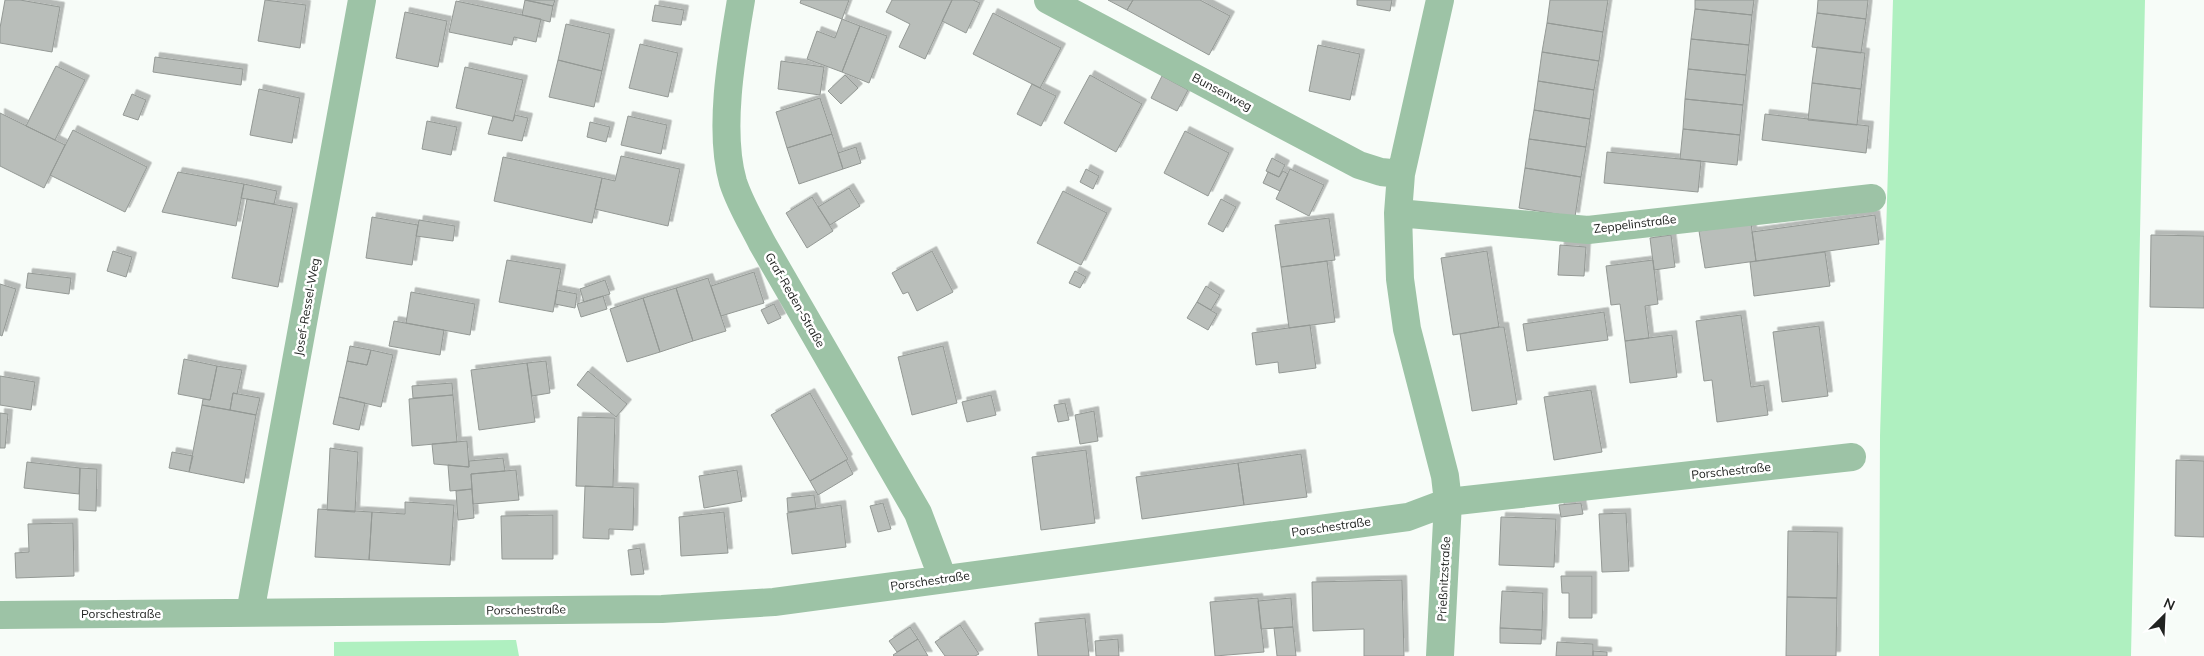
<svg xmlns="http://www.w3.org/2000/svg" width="2204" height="656" font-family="Mulish,sans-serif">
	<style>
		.green { fill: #aff0c0 }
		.building { fill: #b9beba; stroke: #949995; filter: url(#shadow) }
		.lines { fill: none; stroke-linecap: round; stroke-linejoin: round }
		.minor { stroke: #9dc3a6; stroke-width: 28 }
		.labels { text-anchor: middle; stroke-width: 5; stroke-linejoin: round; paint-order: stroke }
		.street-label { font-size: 12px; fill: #212321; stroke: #fff }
	</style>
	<defs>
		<filter id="shadow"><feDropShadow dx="4.5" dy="-4.5" stdDeviation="0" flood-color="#0004"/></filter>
	</defs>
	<rect width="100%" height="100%" fill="#f7fcf8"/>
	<path class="green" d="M1893 0H2145L2131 656H1879L1880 436Z
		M516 640 519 656H334V642Z"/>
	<path class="building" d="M5 0H20L60 7 52 52 0 43V28Z
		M265 0 306 5 300 48 258 41Z
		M525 0H555L553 6Z
		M525 0 553 6 550 22 522 15Z
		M801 0H849L842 19 800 3Z
		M892 0H952L925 59 899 47 910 24 886 12Z
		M952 0H973L980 3 966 33 942 21Z
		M1108 0H1133L1127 10Z
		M1133 0H1200L1230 16 1209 55 1127 10Z
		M1357 0H1392L1390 11 1357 5Z
		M1550 0H1608L1603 32 1547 23Z
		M1695 0H1754L1752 15 1695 9Z
		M1818 0H1868L1866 19 1817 13Z
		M456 1 541 19 536 42 514 37 512 45 449 32Z
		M655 5 684 10 681 25 652 21Z
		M1695 9 1752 15 1749 45 1691 39Z
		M405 12 447 21 438 67 396 58Z
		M993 13 1061 48 1040 88 973 54Z
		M1817 13 1866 19 1861 53 1812 47Z
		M842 19 860 26 842 72 807 59 817 31 835 38Z
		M1547 23 1603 32 1599 61 1542 52Z
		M566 24 610 34 602 71 558 60Z
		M860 26 887 36 869 83 842 72Z
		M1691 39 1749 45 1746 75 1688 69Z
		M640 44 678 53 668 97 629 88Z
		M1318 45 1360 54 1350 100 1309 91Z
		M1817 47 1865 53 1861 89 1812 83Z
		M1542 52 1599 61 1594 90 1538 81Z
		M155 57 243 69 241 85 153 72Z
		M558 60 602 71 594 107 549 97Z
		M781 61 824 67 820 95 778 89Z
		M56 66 85 80 55 140 26 126Z
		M465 67 523 80 513 121 456 108Z
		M1688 69 1746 75 1743 105 1685 99Z
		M845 75 858 88 841 104 828 91Z
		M1090 75 1142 104 1116 152 1064 123Z
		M1162 76 1188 90 1177 111 1151 98Z
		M1538 81 1594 90 1590 119 1534 110Z
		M1812 83 1861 89 1857 125 1808 120Z
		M1032 84 1056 96 1041 126 1017 114Z
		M259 89 300 98 292 143 250 135Z
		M132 94 146 100 138 120 123 115Z
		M820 98 832 134 787 148 776 112Z
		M1685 99 1743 105 1740 135 1683 129Z
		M1534 110 1590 119 1586 147 1529 139Z
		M0 113 65 145 44 188 0 166Z
		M1765 114 1869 126 1866 153 1762 140Z
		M515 115 528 118 522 141 488 134 493 116 513 121Z
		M628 116 667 125 661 154 621 145Z
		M427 121 457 127 451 155 422 149Z
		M590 122 610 127 606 142 587 137Z
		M1683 129 1740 135 1737 165 1680 159Z
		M73 130 147 167 125 212 50 175Z
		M1185 131 1229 153 1208 196 1164 173Z
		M832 134 843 169 799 184 787 148Z
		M1529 139 1586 147 1581 177 1525 168Z
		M856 147 861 163 843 169 838 153Z
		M1607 152 1701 161 1698 192 1604 183Z
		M621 156 680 169 668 226 595 209 602 178 615 181Z
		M503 157 602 178 592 223 494 201Z
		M1272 158 1285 165 1279 177 1266 171Z
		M1525 168 1581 177 1575 217 1519 208Z
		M1086 169 1099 176 1093 189 1080 182Z
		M1290 169 1324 185 1309 216 1276 199Z
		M1283 171 1288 174 1280 191 1263 183 1268 172 1279 177Z
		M178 172 244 184 236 226 162 212Z
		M244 184 277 191 274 204 241 198Z
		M849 188 860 206 830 225 818 207Z
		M1063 191 1107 213 1081 265 1037 243Z
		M812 197 833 231 807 248 786 213Z
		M247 199 293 208 278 287 232 278Z
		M1221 199 1236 207 1223 232 1208 224Z
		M1875 215 1879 244 1756 261 1752 232Z
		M372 217 418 225 412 265 366 258Z
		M1329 218 1335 260 1281 267 1275 225Z
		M419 220 455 226 453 241 416 236Z
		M1751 223 1756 261 1705 268 1699 231Z
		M1671 235 1675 267 1654 270 1650 238Z
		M2151 235 2204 236V308L2150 307Z
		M1560 245 1586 247 1584 276 1558 275Z
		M113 251 132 257 126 277 107 271Z
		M932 251 953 292 917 311 908 292 903 294 892 273Z
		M1487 251 1499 327 1453 335 1441 258Z
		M1825 252 1830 286 1754 296 1750 262Z
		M507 260 561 269 553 312 499 302Z
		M1653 260 1658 304 1645 306 1649 338 1625 341 1620 304 1611 305 1606 266Z
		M1327 261 1335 322 1289 328 1281 267Z
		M1075 271 1086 277 1080 288 1069 283Z
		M754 272 764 303 721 316 711 286Z
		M28 273 71 278 69 294 26 288Z
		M708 278 726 331 693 341 676 288Z
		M605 280 610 294 584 302 580 289Z
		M0 284 16 289 2 336 0 335Z
		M1206 286 1220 295 1211 310 1197 302Z
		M676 288 693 341 660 352 643 298Z
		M557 290 577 294 575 308 555 304Z
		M411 292 475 304 470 335 406 323Z
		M603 296 607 309 581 317 577 304Z
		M643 298 660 352 627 362 610 309Z
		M1197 302 1217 314 1208 330 1187 318Z
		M774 304 781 318 768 324 761 310Z
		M1604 312 1608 340 1527 351 1523 324Z
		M1741 315 1751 387 1764 385 1768 415 1717 422 1712 380 1704 381 1696 321Z
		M394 321 444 330 440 355 389 346Z
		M1310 325 1316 368 1279 373 1278 362 1256 365 1252 333Z
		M1819 326 1828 396 1782 402 1773 332Z
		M1499 327H1504L1517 404 1472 411 1460 334Z
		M1672 335 1677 377 1630 383 1625 341Z
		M350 346 371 350 367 365 347 361Z
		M943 346 957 403 912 415 898 357Z
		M371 350 393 355 381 407 339 397 347 361 367 365Z
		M184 359 217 366 210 400 178 394Z
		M546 361 550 393 532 396 527 363Z
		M527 363 535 422 479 430 471 370Z
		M217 366 242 370 237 394 233 393 230 410 202 405 203 399 210 400Z
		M588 371 627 404 616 417 577 385Z
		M0 376 35 382 31 410 0 405Z
		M452 383 453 395 413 398 412 386Z
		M1591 390 1602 452 1554 460 1544 397Z
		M233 393 260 398 256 415 230 410Z
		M810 393 848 459 810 481 771 415Z
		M453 395 457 442 412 446 409 399Z
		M991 395 996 415 967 422 962 402Z
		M339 397 365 403 359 430 333 424Z
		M1065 403 1069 420 1058 422 1054 405Z
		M202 405 256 415 244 483 189 472Z
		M1094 411 1098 441 1080 444 1075 415Z
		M0 413 8 414 5 448H0Z
		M578 417 615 418 613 487 576 486Z
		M467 441 469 467 434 464 432 444Z
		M330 448 358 452 355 512 327 510Z
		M1086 450 1095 523 1041 530 1032 457Z
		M172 452 193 456 189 472 169 468Z
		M1301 454 1307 497 1244 505 1238 463Z
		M503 458 505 471 471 474 472 489 450 491 448 465 469 467V461Z
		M846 460 853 474 818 495 810 481Z
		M2176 460 2204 461V537L2175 536Z
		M27 462 80 468 79 494 24 488Z
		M1238 463 1244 505 1142 519 1136 477Z
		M80 468 97 469 96 511 79 510Z
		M516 470 519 500 473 504 471 474Z
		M737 470 742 501 704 508 699 476Z
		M585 486 634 488 633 530 609 529V539L583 538Z
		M472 489 474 518 458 520 456 491Z
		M814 495 816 508 788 512 787 498Z
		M405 502 454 505 450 565 369 560 372 512 405 514Z
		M883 503 891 529 878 532 870 506Z
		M1581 503 1583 514 1561 517 1559 505Z
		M841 505 846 547 792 554 787 513Z
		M318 509 372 512 369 560 315 557Z
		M724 512 728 553 681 556 679 517Z
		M1626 513 1629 571 1602 572 1599 514Z
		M553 515V559H502L501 516Z
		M1501 517 1556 519 1554 567 1499 565Z
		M73 523 74 576 16 578 15 553 29 552 28 524Z
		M1788 531 1838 532 1837 598 1787 597Z
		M640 548 644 574 631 575 628 550Z
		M1561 576H1592V618H1569V593H1562Z
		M1402 580 1404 656H1364V629L1313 631 1312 582Z
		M1502 591 1543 593 1542 630 1500 628Z
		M1787 597 1837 598 1836 656H1786Z
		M1258 598 1264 652 1215 656 1210 602Z
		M1291 598 1293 627 1261 629 1258 601Z
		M1085 618 1089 656H1038L1035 623Z
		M960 625 979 654 975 656H945L935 642Z
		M910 627 918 639 897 652 889 641Z
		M1293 627 1296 656H1277L1274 628Z
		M1500 628 1542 630 1541 644 1500 643Z
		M918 639 928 656H894L893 655Z
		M1118 639 1119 656H1096L1095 641Z
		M1557 642 1593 644V656H1556Z
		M1593 651 1607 652V656H1593Z"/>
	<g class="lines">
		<path class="minor" d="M741 0C732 53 718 130 733 182 740 204 752 223 762 243L918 513 943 579
			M1048 0 1359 165 1381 172 1401 174
			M1440 0 1401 174 1398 213 1400 279 1407 329 1445 476 1448 502 1440 656
			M1398 213 1588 230 1872 198
			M250 613 362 0
			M0 615 662 609 774 602 1408 517 1448 502 1852 457"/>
	</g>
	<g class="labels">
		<g class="street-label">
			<text transform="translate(1222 92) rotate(28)" y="4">Bunsenweg</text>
			<text transform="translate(1635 224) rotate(-7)" y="4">Zeppelinstraße</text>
			<text transform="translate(795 300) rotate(60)" y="4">Graf-Reden-Straße</text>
			<text transform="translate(307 307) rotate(-80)" y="4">Josef-Ressel-Weg</text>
			<text transform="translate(1731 471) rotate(-6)" y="4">Porschestraße</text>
			<text transform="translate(1331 527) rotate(-8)" y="4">Porschestraße</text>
			<text transform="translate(1444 579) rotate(-87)" y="4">Prießnitzstraße</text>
			<text transform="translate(930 581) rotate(-8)" y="4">Porschestraße</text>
			<text transform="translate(526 610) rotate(-1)" y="4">Porschestraße</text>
			<text x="121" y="618">Porschestraße</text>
		</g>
	</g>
	<g transform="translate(2164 616) rotate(24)" stroke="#ffffff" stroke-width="4" paint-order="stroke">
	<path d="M0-4L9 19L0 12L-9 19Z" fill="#212321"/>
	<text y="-8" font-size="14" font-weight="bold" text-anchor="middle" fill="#212321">N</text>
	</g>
</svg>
